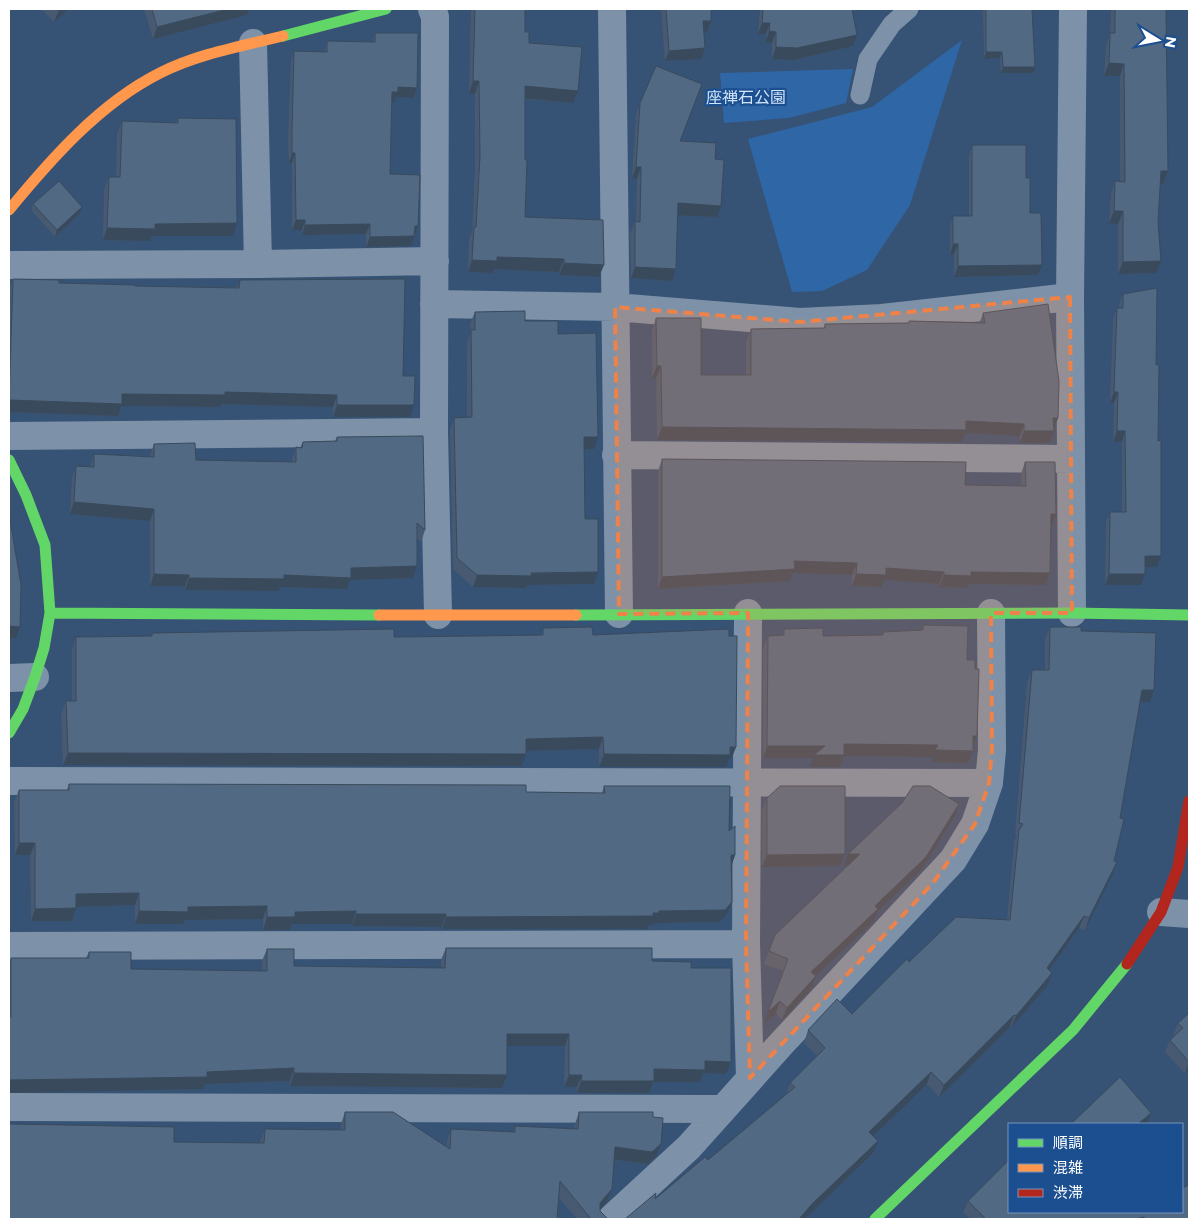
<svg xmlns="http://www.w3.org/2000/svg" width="1198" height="1228" font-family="Montserrat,'Noto Sans JP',sans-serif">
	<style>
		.green { fill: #2f66a5 }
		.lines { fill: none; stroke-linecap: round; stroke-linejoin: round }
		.lane { stroke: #7d92a8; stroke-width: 19 }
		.street { stroke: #7d92a8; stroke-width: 28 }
		.fast { stroke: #63d668; stroke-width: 11 }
		.slow { stroke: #ff974d; stroke-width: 11 }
		.jam { stroke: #b3261e; stroke-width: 11 }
		.wall { fill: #475a72 }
		.shaded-wall { fill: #394a5c }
		.building { fill: #526984; stroke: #394a5c }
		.marked { fill: #ee8249; fill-opacity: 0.2; stroke: #ee8249; stroke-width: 4; stroke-dasharray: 10 6; stroke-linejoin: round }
		.labels { text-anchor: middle; stroke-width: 4.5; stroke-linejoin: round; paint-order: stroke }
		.park-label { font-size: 16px; fill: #cfe3fa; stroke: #1b4f8f }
	</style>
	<rect width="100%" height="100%" fill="#365274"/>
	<path class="green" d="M962 40 910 205 867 270 822 291 792 292 748 139 872 107Z
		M853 69 846 103 789 118 724 123 720 73Z"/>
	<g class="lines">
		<path class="lane" d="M860 95 868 59 892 24 909 9"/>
		<path class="street" d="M432 9 435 17 434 432 438 615
			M612 9 619 614
			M253 43 258 264
			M9 265 258 264 435 261
			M434 304 615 307 800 322 882 318 1070 297
			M9 436 434 432
			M616 455 1071 459
			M748 613 746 944 750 1078
			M1072 613 1070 297 1073 9
			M9 678 35 677
			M9 781 989 783
			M1161 912 1189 914
			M9 946 746 944
			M9 1107 723 1109
			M611 1219 689 1147 782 1043 953 860 975 824 989 783 992 750 991 613"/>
		<path class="fast" d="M283 36 386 9
			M9 460 26 495 45 545 50 613 44 648 35 677 23 709 9 733
			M50 613 379 615
			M576 615 1072 613 1189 615
			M875 1219 1073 1030 1127 964"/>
		<path class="slow" d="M9 210C51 159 100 103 160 73 197 54 242 46 283 36
			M379 615H576"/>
		<path class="jam" d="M1127 964 1161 912 1178 867 1189 801"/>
	</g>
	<path class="wall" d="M41 9H69L54 22Z
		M144 9H249L247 15 153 39Z
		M471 9H525V32L529 43 573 103 525 99V217L599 277 559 275V272L494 269 493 273 468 272 469 239 472 232 475 168V94H469Z
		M661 9H711V21L707 32 703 31 701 59 665 61Z
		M760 9H852L853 46 793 60 772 59V43L765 42 766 34H758Z
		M983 9H1032L1033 73H1001L1000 58 984 59Z
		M1111 9H1166L1168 171 1163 184H1160L1156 273 1118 274V224L1109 223 1111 194 1115 181H1120V76H1104L1106 45 1110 33Z
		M375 33 417 88 413 98 396 97 394 102H392L390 174 418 226 411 246 366 247V234L302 235V230H292V163H289L288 141 291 61 294 51 324 52 327 41 372 42Z
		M640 103 680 141 715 159 717 217 678 215 672 281 631 278 630 233 635 221H636L637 179 632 178 636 115Z
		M178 118 233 236H152L150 241 103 240 104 189 109 177H116L117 134 122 121 176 123Z
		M972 145 1026 178 1038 275 954 277V254L950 255V226L953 216H969V156Z
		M33 204 80 213 55 237 31 210Z
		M13 279 59 283 135 286 237 287 240 280 403 376 410 417H333V407L221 404V407L121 406 118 416 9 412V289Z
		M1123 294 1156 365 1161 556 1157 567H1145V574L1141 585H1105L1106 522 1110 512H1122V442H1113L1114 403H1110L1113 319 1117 308H1119V304Z
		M475 312 525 321 558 334 594 449H584L585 519 594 584 527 585 526 588 473 587 453 569 450 430 454 418 467 417V342L471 331 470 324Z
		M983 313 1058 418 1049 443H1020V436L965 433 962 442 657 440 656 378H652V331L656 318 701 375H746V341L751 329 824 328 825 324 909 323V321L980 322Z
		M337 437 425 530 421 542 417 538 413 578 350 580 347 589 280 587 279 591 185 590V586H150V521L70 514 72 477 76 466 90 467 94 454 150 456 154 444 196 460 292 462V459L296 447 300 448 303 442 335 441Z
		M662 459 965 485 1021 486V474L1025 462 1056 514 1052 526H1051L1050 573 1046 585 968 584 967 588 939 587V584L884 580 882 587 852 586V575L793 573 790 581 658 589V471Z
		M923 625 967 660 977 736 968 763 931 762 933 757 844 756 840 767H810L813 758H763V648L768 636 782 635 784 629 823 636 881 635 883 632 921 630Z
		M1050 627 1081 631 1150 702H1140L1120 818 1114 861 1117 862 1113 874 1085 930 1079 928 1049 970 1052 973 1048 985 1011 1028 1010 1027 939 1097 927 1084 873 1136V1153L805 1219H625L655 1199 708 1160 786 1094 790 1083 817 1056 804 1043 808 1030 852 1014 909 962 1007 920 1014 842 1017 835H1015L1027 682 1032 670H1045V639Z
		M543 628 593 635 736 747 731 759H729L726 767H599V749L526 751 521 766 63 765 61 714 66 701H72V649L76 637 151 636 152 633 394 637 478 636 541 635Z
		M69 784 526 792 602 793 604 786 729 831 735 855 731 867 732 902 727 914 720 922 655 923 654 925H649L648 929H442V927L352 926V924H292L290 930H263V919L185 920 183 924H135V905L76 907 72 921H31L30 855H15L14 802 19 790H67Z
		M767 798 845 854 840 866 762 867V810Z
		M955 816 922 869 877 912 874 921 815 976 811 989 782 1020 776 1013 764 1024 784 971 764 964 775 935 847 866H844Z
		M446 948 652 961 691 968 731 1062 726 1074 703 1073 700 1082H653L649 1093H577V1087H564L565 1046H507L502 1088 290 1086V1081L205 1084 203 1089 9 1093V965L11 958H86L89 952 131 969 262 971V961L267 949 294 966 441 968V960Z
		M1189 1013V1070L1185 1074 1165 1052 1170 1040 1174 1036 1173 1035 1178 1023Z
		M345 1112 447 1146V1141L451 1129 513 1132 515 1126 574 1129 575 1124 579 1112 656 1156 648 1164 614 1160 612 1189 607 1201 600 1210V1211L608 1219H577L559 1198 174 1142 260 1143V1141L265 1129 341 1130V1124Z
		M968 1201 1009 1212H1182L1189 1219H971L963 1212Z"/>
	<path class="shaded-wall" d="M60 9H69L54 22 59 10Z
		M228 9H249L247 15 153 39 157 27Z
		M703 21H711L707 32 699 31Z
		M762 23H770L766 34H758Z
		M769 31 776 32 772 43 765 42Z
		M857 35 853 46 793 60 772 59 776 47Z
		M705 48 701 59 665 61 669 51Z
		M986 52H1002L1000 58 984 59Z
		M1109 63 1124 64 1120 76H1104Z
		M1003 67H1035L1033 73H1001Z
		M473 81H479L475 94H469Z
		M525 86 578 91 573 103 520 98Z
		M398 87 417 88 413 98 396 97 394 102H388L392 92Z
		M292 153H295L292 163H289Z
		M636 167H641L637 179 632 178Z
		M1161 171H1168L1163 184H1156Z
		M678 203 721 206 717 217 674 215Z
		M82 207 80 213 55 237 57 230Z
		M1114 211H1123L1118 224 1109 223Z
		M296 220H305L302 230H292Z
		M237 223 233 236H152L150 241 103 240 107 228 155 224Z
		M370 224 366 234 302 235 305 225Z
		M415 226H418L411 246 366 247 370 237Z
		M953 244H958L954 254 950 255Z
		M497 257 564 259 559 272 494 269 493 273 468 272 472 260Z
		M1161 261 1156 273 1118 274 1123 262Z
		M564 263 604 265 599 277 559 275Z
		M1042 265 1038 275 954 277 958 266Z
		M635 267 676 269 672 281 631 278Z
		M657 366H661L656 378H652Z
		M225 392 337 395 333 407 221 404V407L121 406 118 416 9 412V400L122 394Z
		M1114 392H1118L1114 403H1110Z
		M337 405H414L410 417H333Z
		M1053 418H1058L1053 431Z
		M966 421 1024 424 1020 436 965 433 962 442 657 440 662 427Z
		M1024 431H1054L1049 443H1020Z
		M1117 431H1125L1122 442H1113Z
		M584 437H598L594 449H580Z
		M74 502 154 509 150 521 70 514Z
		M1051 514H1056L1052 526 1046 527Z
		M1145 556H1161L1157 567H1141Z
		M794 561 857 563 852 575 793 573 790 581 658 589 662 577Z
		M417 566 413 578 350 580 347 589 280 587 279 591 185 590 189 578 284 575 351 568Z
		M886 568 944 572 939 584 884 580 882 587 852 586 856 574Z
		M598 572 594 584 527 585 526 588 473 587 477 575Z
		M971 572 1050 573 1046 585 968 584 967 588 939 587 944 575Z
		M154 574 189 575 185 586H150Z
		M1109 574H1145L1141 585H1105Z
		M9 626 20 627 16 638H9Z
		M1142 690H1154L1150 702H1138Z
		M973 736H977L973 748Z
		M603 737 599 749 521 751 526 739Z
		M844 744 938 745 973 751 968 763 931 762 933 757 844 756 840 767H810L813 758H763L767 746Z
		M736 747 731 759H729L726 767H599L604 754Z
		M68 753 526 754 521 766 63 765Z
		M959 804 955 816 922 869 877 912 874 921 807 984 811 972 875 906Z
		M19 843H35L30 855H15Z
		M845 854 840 866 762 867 767 855Z
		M848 854H860L855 866H844Z
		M731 855H735L731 867Z
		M1117 862 1113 874 1085 930 1089 918Z
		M139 893 135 905 72 907 76 894Z
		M732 902 727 914 720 922 655 923 654 925H649L648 929H442L446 917 653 913 659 911Z
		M267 906 263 919 185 920 183 924H135L139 911 188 907Z
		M76 908 72 921H31L35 909Z
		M356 911 352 924H292L290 930H263L267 917 295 912Z
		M356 914H446L442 927 352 926Z
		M1084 916 1079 928 1042 980 1047 968Z
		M1052 973 1048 985 1011 1028 1016 1016Z
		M816 976 811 989 782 1020 787 1008Z
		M780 1001 776 1013 764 1024 768 1012Z
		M1014 1015 1010 1027 939 1097 944 1085Z
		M507 1034H569L565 1046H503Z
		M705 1061 731 1062 726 1074 703 1073 700 1082H653L649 1093H577L581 1081Z
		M1189 1062V1070L1185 1074Z
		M294 1068 290 1081 205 1084 203 1089 9 1093V1080Z
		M931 1072 927 1084 865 1144 869 1132Z
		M294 1073 507 1075 502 1088 290 1086Z
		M569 1075H582L577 1087H564Z
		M1151 1113 1147 1124H1138Z
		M878 1141 873 1153 805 1219H799L812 1204Z
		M661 1144 656 1156 648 1164 610 1159 615 1147Z
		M612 1189 607 1201 596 1215 600 1203Z"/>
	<path class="building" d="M152 9H228L157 27Z
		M475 9H525V32H529V43L582 47 578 91 525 86V160H527L525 217 603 220 604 265 564 263V259L497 257V261L472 260 474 227H476L480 156 479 81H473Z
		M666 9H711V21H703L705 48 669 51Z
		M763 9H852L857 35 797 48 776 47V32L769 31 770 23H762Z
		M986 9H1032L1035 67H1003L1002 52H986Z
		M1115 9H1166L1168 171H1161L1158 221 1161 261 1123 262V211H1114L1115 181 1125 182 1124 64 1109 63 1110 33H1115Z
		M375 33H418L417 88 398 87V92H392L390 174 420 175 418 226H415L414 236 370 237V224L305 225V220H296L295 153H292V131L294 51 327 52V41L375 42Z
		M656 66 702 84 680 141 716 143 715 159 724 160 721 206 678 203 676 269 635 267V221L640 222 641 167H636L640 103Z
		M178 118 236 119 237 223 155 224V229L107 228 109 177H120L122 121 178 123Z
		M972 145H1026V178H1030V213H1041L1042 265 958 266V244H953V216H972Z
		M59 181 82 207 57 230 33 204Z
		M13 279 59 280V283L135 285V286L239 288 240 280 405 279 403 376H415L414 405H337V395L225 392V395L122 394V404L9 400Z
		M1157 288 1156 365H1159L1158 441 1161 440V556H1145V574H1109L1110 512H1126L1125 431H1117L1118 392H1114L1117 308H1123V294Z
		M1048 304 1059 381 1058 418H1053L1054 431H1024V424L966 421V430L662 427 661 366H657L656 318H701V375H751V329L825 328V324L909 323V321L985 323 983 313Z
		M525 311V321H558V334L596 333 598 437H584L585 519H598V572L531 573V576L477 575 457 558 454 418 472 417 471 330H475V312Z
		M423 436 425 530 417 523V566L351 568V578L284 575V579L189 578V575L154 574V509L74 502 76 466 94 467V454L154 457V444L195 443 196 460 296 462V447L302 448 303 442 337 441V437Z
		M662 459 966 462 965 485 1026 486 1025 462H1055L1056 514H1051L1050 573 971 572V576L944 575V572L886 568V575L856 574 857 563 794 561 795 569 662 577Z
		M9 514 21 585 20 627 9 626Z
		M923 625 968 626 967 660H975V669H979L977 736H973V751L935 750 938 745 844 744V755H814L825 746H767L768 636 784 635V629L823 628V636L883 635V632L923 630Z
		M592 627 593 635 729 629V636H737L736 747H730V755L604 754 603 737 526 739V754L68 753 66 701H76V637L152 636V633L394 629V637L478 636 543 635V628Z
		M1050 627H1081V631L1156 633 1154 690H1142L1120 818 1124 819 1114 861 1117 862 1089 918 1084 916 1047 968 1052 973 1016 1016 1014 1015 944 1085 931 1072 869 1132 878 1141 812 1204 799 1219H625L656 1193 655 1199 705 1157 708 1160 795 1087 790 1083 825 1048 808 1030 837 999 852 1014 907 959 909 962 956 917 1010 920 1019 830 1023 824 1019 823 1032 670H1049Z
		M69 784 526 785V792L605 793 604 786H730L729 831 735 826V855H731L732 902 725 910 659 911V913H653V916L446 917V914H356V911L295 912V917H267V906L188 907V912L139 911V893L76 894V908L35 909V843H19V790H69Z
		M780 786H845V854L767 855V798Z
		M913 786H930L959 804 926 857 875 906 878 909 811 972 816 976 787 1008 780 1001 768 1012 788 959 769 951 775 935 860 854H848L902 803Z
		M446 948H652V961L691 962V968H731V1062L705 1061V1070L654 1069V1081H581L582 1075H569V1034H507V1075L294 1073V1068L207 1072V1077L9 1080V1017H11V958H89V952H131V969L267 971V949H294V966L445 968Z
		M1189 1013V1062L1170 1040 1183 1028 1178 1023Z
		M1120 1077 1151 1113 1138 1124H1071Z
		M345 1112H393L450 1149 451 1129 515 1132V1126L578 1129 579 1112H653V1117L663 1118 661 1144 652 1152 615 1147 612 1189 600 1203V1211L608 1219H591L560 1181 557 1219H9V1124L174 1127V1142L264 1143 265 1129 345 1130Z
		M1009 1160V1212H1182V1188L1189 1185V1219H1145L1144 1217 1136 1219H986L968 1201Z"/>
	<path class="marked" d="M1070 297 1072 613H991L992 750 989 783 975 824 933 883 750 1078 746 944 748 613 619 614 615 307 800 322Z"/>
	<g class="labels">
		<g class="park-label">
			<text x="746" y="103">座禅石公園</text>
		</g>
	</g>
	<rect width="1198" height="1228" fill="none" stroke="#ffffff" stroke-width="20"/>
	<rect x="1008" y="1123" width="175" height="90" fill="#1b4f8f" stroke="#7695bc"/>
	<rect x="1018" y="1139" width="25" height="8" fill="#63d668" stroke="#7695bc"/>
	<text x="1053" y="1148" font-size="15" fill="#ffffff">順調</text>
	<rect x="1018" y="1164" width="25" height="8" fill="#ff974d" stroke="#7695bc"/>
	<text x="1053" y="1173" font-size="15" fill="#ffffff">混雑</text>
	<rect x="1018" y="1189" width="25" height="8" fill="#b3261e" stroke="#7695bc"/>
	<text x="1053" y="1198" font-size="15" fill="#ffffff">渋滞</text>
	<g transform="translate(1158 40) rotate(100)" stroke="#1b4f8f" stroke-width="4" paint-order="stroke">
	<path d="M0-4L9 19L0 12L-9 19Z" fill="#ffffff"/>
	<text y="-8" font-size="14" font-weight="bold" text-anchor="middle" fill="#ffffff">N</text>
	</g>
</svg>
